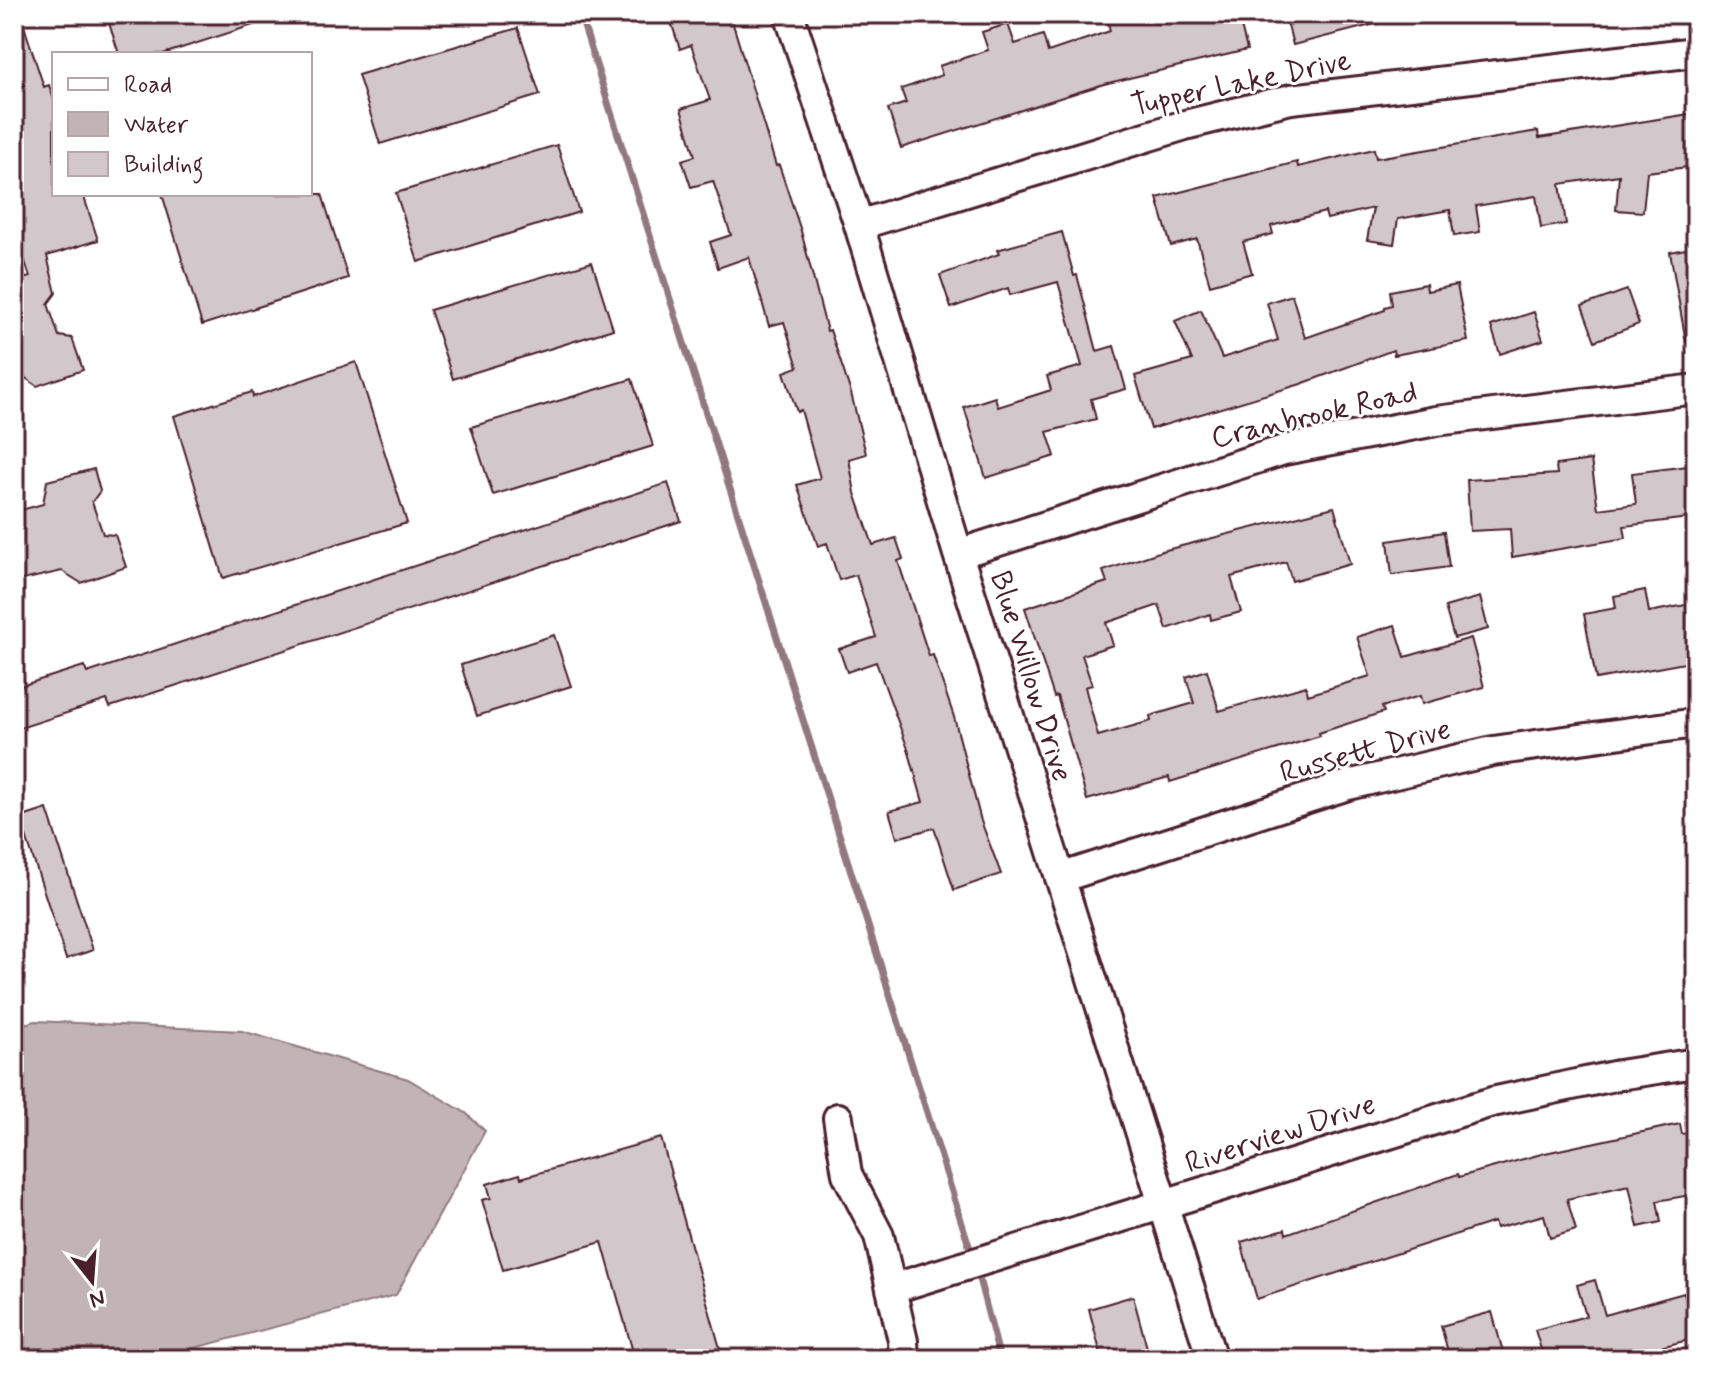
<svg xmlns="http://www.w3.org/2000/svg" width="1710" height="1373" font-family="Mynerve,sans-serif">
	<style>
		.water { fill: #c1b3b6; stroke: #91787e; stroke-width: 2 }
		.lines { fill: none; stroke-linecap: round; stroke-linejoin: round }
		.stream { stroke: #91787e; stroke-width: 7 }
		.building { fill: #d2c7cb; stroke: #4a1f2b; stroke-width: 2 }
		.minor-casing { stroke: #4a1f2b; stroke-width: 34 }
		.minor { stroke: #fff; stroke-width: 28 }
		.labels { text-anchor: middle; stroke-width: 6; stroke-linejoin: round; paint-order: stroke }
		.street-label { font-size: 30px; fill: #4a1f2b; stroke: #fff }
	</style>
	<rect width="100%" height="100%" fill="#fff"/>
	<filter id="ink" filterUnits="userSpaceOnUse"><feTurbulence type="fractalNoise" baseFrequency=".0125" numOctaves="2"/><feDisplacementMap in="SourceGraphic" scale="16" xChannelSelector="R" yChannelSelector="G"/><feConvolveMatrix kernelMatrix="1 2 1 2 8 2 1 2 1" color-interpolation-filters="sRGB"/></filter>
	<g filter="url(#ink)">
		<path class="water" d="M36 1021 242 1031 408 1079 466 1113 485 1131 396 1295 153 1359H14V1026Z"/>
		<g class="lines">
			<path class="stream" d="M580 14 972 1255
				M976 1267 1000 1359"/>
		</g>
		<path class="building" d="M14 14H20L44 87 49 85 54 100V194H83L98 240 47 256 56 293 48 304 59 336 72 338 83 370 37 386 14 370V281L30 277 14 228Z
			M106 14H275V18L163 54H119Z
			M694 14H730L776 166 779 165 801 231 827 331 830 330 851 393 866 454 849 459 855 493 873 545 896 538 903 559 898 561 929 656 933 655 954 717 981 821 1001 874 954 890 934 828 897 838 889 811 923 802 908 749 876 662 847 672 839 649 876 637 856 575 839 580 827 543 818 546 797 485 820 478 801 410 797 412 784 372 798 367 784 322 769 326 749 257 718 268 710 242 731 235 713 181 691 187 682 160 695 156 681 109 710 100 691 45 680 49 671 22Z
			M1106 14H1135L1137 20 1160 14H1238L1247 50 1104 84 901 148 888 109 906 103 901 89 942 75 939 66 988 50 982 32 1008 24 1015 44 1043 35 1048 52 1110 31Z
			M1285 14H1386L1387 21 1293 45Z
			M518 28 540 95 380 144 358 75Z
			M1696 113V166L1647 172 1643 212 1616 210 1619 175 1560 184 1566 224 1541 228 1536 196 1476 206 1480 232 1454 236 1450 210 1398 219 1394 244 1367 240 1373 208 1327 219 1325 212 1271 226 1273 234 1243 242 1252 273 1210 285 1197 239 1171 246 1157 198 1297 162 1298 167 1374 149 1376 158 1538 131 1539 138Z
			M557 145 579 212 418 262 396 193Z
			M162 194H322L348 278 202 325Z
			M1062 232 1074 276 1077 275 1097 351 1114 346 1126 389 1091 399 1096 419 1047 432 1055 456 986 478 964 407 995 397 998 407 1051 390 1047 376 1082 366 1058 282 1010 295 1008 288 951 308 940 275 999 254 997 250Z
			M1696 247V341L1686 342 1670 252Z
			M592 262 613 329 453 379 430 310Z
			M1426 284 1427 291 1457 285 1468 341 1394 355 1393 350 1301 384 1151 429 1135 376 1192 360 1175 321 1201 310 1222 358 1278 340 1267 303 1292 295 1305 338 1385 310V307L1392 305 1390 291Z
			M1627 290 1639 324 1595 341 1582 306Z
			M1534 312 1543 340 1500 354 1491 326Z
			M356 362 407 523 223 578 174 416 252 392 253 397Z
			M632 379 653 446 493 495 471 427Z
			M1591 460 1598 509 1636 504 1632 473 1696 465V517L1624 526 1626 538 1512 557 1510 529 1470 531 1467 480 1557 474 1556 465Z
			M94 469 100 491 92 502 103 534 115 535 126 567 81 583 62 571 14 582V512L43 504 47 481Z
			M668 483 681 521 110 707 107 700 14 730V688L84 666 87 673Z
			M1334 507 1350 564 1292 581 1286 562 1231 577 1241 612 1211 620 1210 614 1167 629 1159 605 1106 623 1113 645 1082 655 1092 685 1085 687 1098 736 1151 721 1150 716 1194 703 1186 677 1207 670 1219 711 1306 686 1308 695 1370 676 1357 637 1395 625 1405 657 1471 638 1484 687 1422 704 1420 696 1382 707 1384 712 1319 733 1320 736 1170 782 1169 777 1087 800 1057 696 1054 697 1025 608 1107 582 1103 571 1162 551Z
			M1444 532 1449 567 1392 575 1388 541Z
			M1645 590 1649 612 1696 603V661L1596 679 1584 614 1616 608 1614 596Z
			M1480 597 1488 629 1454 638 1445 607Z
			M554 635 571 686 477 716 461 665Z
			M47 809 93 950 66 959 20 818Z
			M1680 1124 1682 1134 1696 1132V1194L1657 1201 1661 1222 1638 1227 1629 1185 1567 1199 1576 1230 1550 1238 1544 1215 1496 1228 1494 1222 1257 1299 1241 1242 1285 1229 1286 1234 1458 1174 1459 1177 1545 1153Z
			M661 1138 723 1359H635L602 1242 503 1270 482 1200 491 1198 487 1184 520 1174 521 1178Z
			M1595 1280 1605 1315 1684 1293 1696 1338 1613 1359H1544L1535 1330 1586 1316 1577 1285Z
			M1133 1296 1150 1359H1102L1089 1309Z
			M1492 1312 1505 1359H1450L1441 1326Z"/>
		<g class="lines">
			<defs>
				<path id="minor" d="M789 14 859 225 958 554 1212 1359
					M859 225 1185 125 1291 99 1696 52
					M958 554 1284 450 1436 421 1696 389
					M1060 878 1348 785 1493 751 1696 723
					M838 1118 847 1174 879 1236 903 1341 904 1359
					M891 1289 1492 1102 1619 1075 1696 1063"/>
			</defs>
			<use href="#minor" class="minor-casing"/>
			<use href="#minor" class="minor"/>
		</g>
	</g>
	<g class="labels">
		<g class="street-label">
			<text transform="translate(1241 82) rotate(-12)" y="10">Tupper Lake Drive</text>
			<text transform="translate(1314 414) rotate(-13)" y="10">Cranbrook Road</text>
			<text transform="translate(1032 676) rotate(73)" y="10">Blue Willow Drive</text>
			<text transform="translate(1365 750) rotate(-15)" y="10">Russett Drive</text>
			<text transform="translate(1280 1133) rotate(-18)" y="10">Riverview Drive</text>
		</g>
	</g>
	<rect width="1710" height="1373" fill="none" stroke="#fff" stroke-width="48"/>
	<rect x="24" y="24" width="1662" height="1325" fill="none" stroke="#4a1f2b" stroke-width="3" filter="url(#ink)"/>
	<rect x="52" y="52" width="260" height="144" fill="#ffffff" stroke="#b7a5aa" stroke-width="2"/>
	<rect x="68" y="78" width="40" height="12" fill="#ffffff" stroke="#b7a5aa" stroke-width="2"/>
	<text x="124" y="92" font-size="24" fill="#4a1f2b">Road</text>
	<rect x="68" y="112" width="40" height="24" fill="#c1b3b6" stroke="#b7a5aa" stroke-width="2"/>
	<text x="124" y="132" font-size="24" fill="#4a1f2b">Water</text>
	<rect x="68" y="152" width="40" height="24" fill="#d2c7cb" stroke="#b7a5aa" stroke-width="2"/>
	<text x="124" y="172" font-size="24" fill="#4a1f2b">Building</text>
	<g transform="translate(92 1281) rotate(163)" stroke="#ffffff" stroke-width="6" paint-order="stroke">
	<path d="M0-6L14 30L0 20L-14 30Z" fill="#4a1f2b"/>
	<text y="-12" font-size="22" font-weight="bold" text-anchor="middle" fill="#4a1f2b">N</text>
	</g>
</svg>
